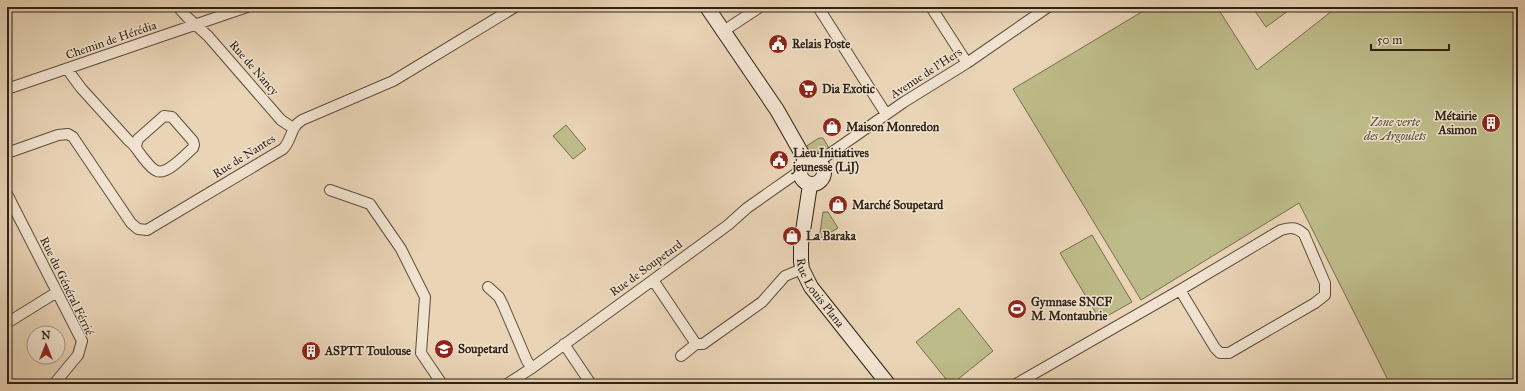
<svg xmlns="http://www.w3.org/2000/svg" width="1525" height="391" font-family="'IM FELL Great Primer',serif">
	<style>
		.green { fill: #bdbb89; stroke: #766e4e }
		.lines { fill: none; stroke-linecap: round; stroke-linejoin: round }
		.street-casing { stroke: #5e4e3c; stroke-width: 12 }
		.secondary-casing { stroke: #2f2214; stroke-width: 16 }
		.street { stroke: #f1e3d0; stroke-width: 10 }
		.secondary { stroke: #f1e3d0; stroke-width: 14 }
		.labels { text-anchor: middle; stroke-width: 3; stroke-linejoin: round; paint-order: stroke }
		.street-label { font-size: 12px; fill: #2f2214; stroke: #f1e3d0 }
		.poi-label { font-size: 12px; font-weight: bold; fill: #2f2214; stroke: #f1e3d0; text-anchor: start }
		.park-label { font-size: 12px; font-style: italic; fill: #524831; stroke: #f1e3d0 }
	</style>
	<rect width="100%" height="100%" fill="#e9d4b6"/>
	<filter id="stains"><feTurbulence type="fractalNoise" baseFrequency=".005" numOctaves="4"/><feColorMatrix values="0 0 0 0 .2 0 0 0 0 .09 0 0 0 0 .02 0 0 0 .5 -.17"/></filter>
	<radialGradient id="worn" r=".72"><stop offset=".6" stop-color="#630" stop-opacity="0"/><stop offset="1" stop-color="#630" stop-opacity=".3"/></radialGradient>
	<path class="green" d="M1150 7H1217L1257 70 1337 7H1518V384H1390L1299 203 1141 300 1013 89Z
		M1252 7H1285L1288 11 1266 27Z
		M566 125 586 149 573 159 553 136Z
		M819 138H823L829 148C821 153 812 155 805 147Z
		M823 212H828L838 228 819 239Z
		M1092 235 1132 302 1100 320 1060 253Z
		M959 308 993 351 952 384H950L916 342Z"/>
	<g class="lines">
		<defs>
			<path id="street" d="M178 7 187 17 208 36 281 120 293 128
				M818 7 886 114
				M931 7 967 63
				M722 32 760 7
				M67 69 81 88 129 141C135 145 137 150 141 155 145 160 151 169 157 171 167 175 185 155 193 148L194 145 193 141 172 117 164 116 138 139 136 146
				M7 89 247 7
				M7 153 58 135 68 134 73 137 131 223 138 229 147 230 283 149C292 140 290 127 302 120L393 81 515 7
				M818 162 904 102 967 63 1048 7
				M330 190 370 204 401 249 425 297 421 353 442 384
				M7 194 82 341 78 355 54 384
				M653 280 696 344
				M488 287 499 297 503 305 527 361 532 368
				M7 323 57 292
				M564 344 591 384
				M681 356 696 344H703L762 302 785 276 802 269
				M507 384 532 368 653 280 728 225 747 208 794 175 799 174
				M1016 384 1180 290 1281 230C1291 227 1296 227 1304 234L1325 283V295L1315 303 1229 353H1220L1215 348 1180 290"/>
			<g id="secondary">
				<path d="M707 7 777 110 806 161"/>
				<circle cx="812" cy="172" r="12"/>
				<path id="s1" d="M810 185 801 244V261L802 269 811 287 888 384"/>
			</g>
		</defs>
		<use href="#street" class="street-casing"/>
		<use href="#secondary" class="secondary-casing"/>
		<use href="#street" class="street"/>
		<use href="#secondary" class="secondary"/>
	</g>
	<defs>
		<symbol id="civic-disc" viewBox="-11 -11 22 22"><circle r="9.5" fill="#8f2418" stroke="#f1e3d0"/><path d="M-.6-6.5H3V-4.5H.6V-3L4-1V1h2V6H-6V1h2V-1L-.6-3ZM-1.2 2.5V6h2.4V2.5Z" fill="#fff"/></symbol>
		<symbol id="supermarket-disc" viewBox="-11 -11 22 22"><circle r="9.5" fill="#8f2418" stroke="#f1e3d0"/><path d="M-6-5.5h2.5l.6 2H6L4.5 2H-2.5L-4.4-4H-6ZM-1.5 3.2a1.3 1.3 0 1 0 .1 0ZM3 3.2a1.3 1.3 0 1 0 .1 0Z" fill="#fff"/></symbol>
		<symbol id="building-disc" viewBox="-11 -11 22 22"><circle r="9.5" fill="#8f2418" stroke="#f1e3d0"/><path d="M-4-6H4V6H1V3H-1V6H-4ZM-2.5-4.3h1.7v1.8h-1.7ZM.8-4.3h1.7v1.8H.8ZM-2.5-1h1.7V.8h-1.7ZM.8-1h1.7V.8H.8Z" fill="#fff"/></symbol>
		<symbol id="shop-disc" viewBox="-11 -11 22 22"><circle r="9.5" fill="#8f2418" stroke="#f1e3d0"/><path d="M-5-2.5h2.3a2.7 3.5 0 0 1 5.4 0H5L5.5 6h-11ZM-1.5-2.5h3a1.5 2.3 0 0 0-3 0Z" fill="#fff"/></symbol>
		<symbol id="stadium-disc" viewBox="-11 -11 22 22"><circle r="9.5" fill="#8f2418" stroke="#f1e3d0"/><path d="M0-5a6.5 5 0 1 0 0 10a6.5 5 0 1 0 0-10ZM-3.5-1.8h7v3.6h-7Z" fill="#fff"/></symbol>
		<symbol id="school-disc" viewBox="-11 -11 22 22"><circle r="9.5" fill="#8f2418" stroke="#f1e3d0"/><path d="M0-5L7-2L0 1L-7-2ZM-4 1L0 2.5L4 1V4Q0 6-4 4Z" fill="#fff"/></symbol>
	</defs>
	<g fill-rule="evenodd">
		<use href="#civic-disc" x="767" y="33" width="22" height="22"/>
		<use href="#supermarket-disc" x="797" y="78" width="22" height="22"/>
		<use href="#building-disc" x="1480" y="112" width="22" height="22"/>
		<use href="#shop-disc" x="821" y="116" width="22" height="22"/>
		<use href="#civic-disc" x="768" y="149" width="22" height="22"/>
		<use href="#shop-disc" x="827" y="194" width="22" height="22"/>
		<use href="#shop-disc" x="781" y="225" width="22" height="22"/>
		<use href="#stadium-disc" x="1006" y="298" width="22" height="22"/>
		<use href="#school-disc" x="433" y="338" width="22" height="22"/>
		<use href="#building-disc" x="300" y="340" width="22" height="22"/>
	</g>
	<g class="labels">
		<g class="street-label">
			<text transform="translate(111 40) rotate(-19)" y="4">Chemin de Hérédia</text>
			<text transform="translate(254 68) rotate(49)" y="4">Rue de Nancy</text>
			<text transform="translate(926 73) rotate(-33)" y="4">Avenue de l'Hers</text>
			<text transform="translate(244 156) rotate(-32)" y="4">Rue de Nantes</text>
			<text transform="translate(646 268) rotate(-36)" y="4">Rue de Soupetard</text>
			<text transform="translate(67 286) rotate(64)" y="4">Rue du Général Férrié</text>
			<text dy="4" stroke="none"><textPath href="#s1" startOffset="114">Rue Louis Plana</textPath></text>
		</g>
		<g class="poi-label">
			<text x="792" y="48">Relais Poste</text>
			<text x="822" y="93">Dia Exotic</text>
			<text x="1477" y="120" text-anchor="end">Métairie<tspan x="1477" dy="14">Asimon</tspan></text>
			<text x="846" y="131">Maison Monredon</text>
			<text x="793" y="157">Lieu Initiatives<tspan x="793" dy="14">jeunesse (LiJ)</tspan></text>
			<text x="852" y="209">Marché Soupetard</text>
			<text x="806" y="240">La Baraka</text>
			<text x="1031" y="306">Gymnase SNCF<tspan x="1031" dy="14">M. Montaubrie</tspan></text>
			<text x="458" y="353">Soupetard</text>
			<text x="325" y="355">ASPTT Toulouse</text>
		</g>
		<g class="park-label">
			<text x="1395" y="126">Zone verte<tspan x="1395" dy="14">des Argoulets</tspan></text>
		</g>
	</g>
	<rect width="1525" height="391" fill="none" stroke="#e9d4b6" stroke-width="24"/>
	<rect x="8" y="8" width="1509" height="375" fill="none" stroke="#2f2214" stroke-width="2"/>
	<rect x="12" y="12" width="1501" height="367" fill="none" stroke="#2f2214"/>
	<g transform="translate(46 345)"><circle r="19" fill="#f1e3d0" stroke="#a39685"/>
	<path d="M0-3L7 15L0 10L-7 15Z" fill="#8f2418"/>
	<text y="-6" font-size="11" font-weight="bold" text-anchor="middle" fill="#2f2214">N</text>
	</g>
	<path d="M1371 44v6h78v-6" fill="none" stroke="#2f2214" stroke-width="2"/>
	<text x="1377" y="44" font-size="12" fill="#2f2214" stroke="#f1e3d0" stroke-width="3" paint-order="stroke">50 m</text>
	<rect width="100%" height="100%" filter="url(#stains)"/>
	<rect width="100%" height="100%" fill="url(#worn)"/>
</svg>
